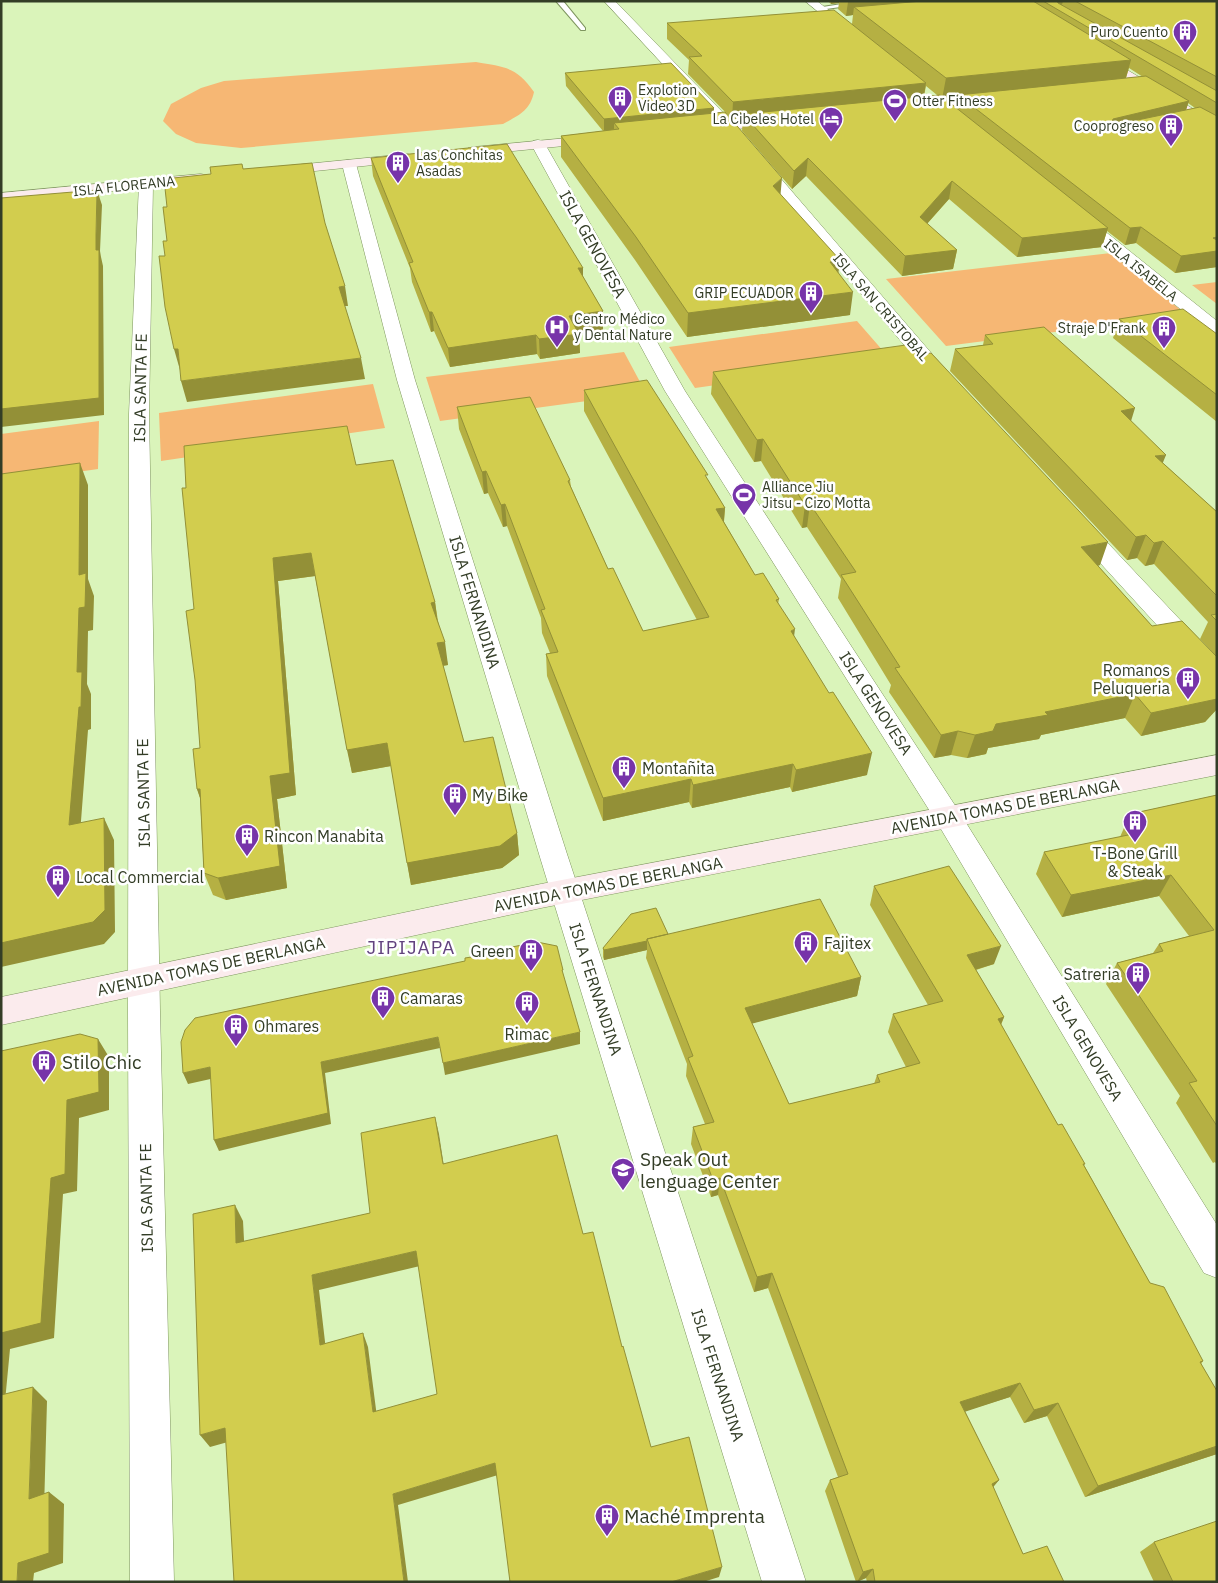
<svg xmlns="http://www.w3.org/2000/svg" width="1218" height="1583" font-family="'IBM Plex Sans',sans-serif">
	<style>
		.green { fill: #f6b774 }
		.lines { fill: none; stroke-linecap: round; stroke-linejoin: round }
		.lane-casing { stroke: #7e955f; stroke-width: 2 }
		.street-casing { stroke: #7e955f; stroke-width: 1 }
		.secondary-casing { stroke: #7e955f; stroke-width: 1 }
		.lane { fill: #fff; fill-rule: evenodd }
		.street { fill: #fff; fill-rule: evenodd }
		.secondary { fill: #fbebed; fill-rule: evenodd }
		.wall { fill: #b5b043; fill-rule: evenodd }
		.shaded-wall { fill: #939037 }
		.building { fill: #d2cd4e; stroke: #939037; fill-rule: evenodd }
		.labels { text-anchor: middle; stroke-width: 5; stroke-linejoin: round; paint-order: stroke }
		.far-poi-label { font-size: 14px; fill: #333d26; stroke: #fff; text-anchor: end }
		.far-street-label { font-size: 14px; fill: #333d26; stroke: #fff }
		.street-label { font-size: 16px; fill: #333d26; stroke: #fff }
		.poi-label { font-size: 16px; fill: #333d26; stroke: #fff; text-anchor: start }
		.quarter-label { font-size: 19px; letter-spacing: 1px; fill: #62437e; stroke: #fff }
		.near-poi-label { font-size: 19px; fill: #333d26; stroke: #fff; text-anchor: start }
	</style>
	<rect width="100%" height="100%" fill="#daf4ba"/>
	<path class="green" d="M476 62C505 67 517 67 534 92 530 111 519 115 503 124L241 148 196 143 176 134 163 121 171 104 201 88 224 81Z
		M1111 253 1187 315 946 346 886 279Z
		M1217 282V304L1192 285Z
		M857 321 891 360 695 388 669 347Z
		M624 352 646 393 440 421 426 377Z
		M373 384 385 428 161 461 159 413Z
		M99 421 98 469 1 483V434Z"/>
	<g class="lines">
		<defs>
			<path id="lane" d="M556 1H563L585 28V30H581Z
				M861 1H883L819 10 816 8Z"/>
			<path id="street" d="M604 1H615L733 123 945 369 947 373 945 377 938 379 931 377 723 129Z
				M805 1H817L859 34 853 38 849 37Z
				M538 140 543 141 545 144 685 391 958 810 1217 1225V1278L1204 1273 938 824 665 391 531 144 533 141Z
				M349 160 354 161 356 164 415 380 567 854 806 1582H762L539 854 397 380 342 164 344 161Z
				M146 180 151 181 153 184 149 414 160 1011 174 1582H130L128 1011 129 414 139 184 141 181Z
				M1076 211 1082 213 1217 321V335L1211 334 1070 219 1068 216 1070 213Z
				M1079 519 1087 521 1217 659V683L1208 681 1071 531 1068 526 1071 521Z"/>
			<path id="secondary" d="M1095 51 1217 123V133L1091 58 1089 55 1091 52Z
				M994 95 999 96 1001 99 999 102 913 111 906 107 913 103Z
				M781 117 786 118 788 121 786 124 699 133 692 129 699 125Z
				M599 135 604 136 606 139 604 142 473 155 468 154 466 151 468 148 473 147Z
				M407 154 412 155 414 158 412 161 276 175 271 174 269 171 271 168 276 167Z
				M201 174 206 175 208 178 206 181 1 203V193Z
				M1217 755V775L541 908 1 1025V997L541 884Z"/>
		</defs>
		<use href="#lane" class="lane-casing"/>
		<use href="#street" class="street-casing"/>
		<use href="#secondary" class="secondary-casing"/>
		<use href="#lane" class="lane"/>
		<use href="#street" class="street"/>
		<use href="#secondary" class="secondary"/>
	</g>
	<path class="wall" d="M828 1H1034H1033L1034 2 1035 1H1217V267L1175 273 1136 243 1125 245 1107 231 1102 247 1017 257 949 199 927 224 957 250 953 269 902 276 806 176 792 189 742 131 743 118 732 119 688 74 689 60 667 39V23L852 24 853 15 846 16 838 9 839 3 831 4ZM1129 68 1143 77 1126 78ZM926 86 937 95 924 96ZM958 97 956 108 944 98ZM1188 103 1195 108 1186 110Z
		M565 73 714 108V113L780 194 838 272 850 315 687 337 635 260 561 157V136L603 131 566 86Z
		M371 158 583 268V277L603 311V331L579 334 580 353 540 359 537 354 450 367 434 331 431 332 412 282 410 268 373 176Z
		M1119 319 1217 334V422L1113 338Z
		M985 335 1131 421 1163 463 1217 512V657L1200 639 1208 622 1154 564 1145 566 1137 558 1127 560 950 371 955 349 983 345Z
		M713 372 1100 565 1098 566 1152 626 1217 657V709L1205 722 1141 736 1125 718 1041 735 1039 739 988 748 986 754 967 758 951 755 934 758 889 692 891 685 838 598 841 579 807 527 802 528 761 461 754 462 711 394Z
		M584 390 708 480 725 508 724 522 755 575 779 599 778 604 794 636 867 775 792 792 790 787 692 808 689 802 603 821 547 676 546 654 550 653 542 633 541 618 507 526 503 527 488 493 484 494 459 429 457 407 570 480 571 487 608 569 643 631 697 620 584 411Z
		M356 465 435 602 438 621 448 665 443 666 464 742 517 833 519 855 502 868 411 885 391 766 352 773 315 576 278 581 296 795 277 799 287 888 226 900 213 895 204 873 200 798 197 789 200 748 194 609Z
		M1217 795V1165L1215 1162 1213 1163 1176 1103 1180 1096 1106 984 1117 963 1153 953 1159 944 1189 936 1159 896 1062 917 1036 874 1044 852 1120 837 1130 814Z
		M874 886 994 964 976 970 1004 1017 1001 1025 1058 1125 1085 1164 1084 1165 1150 1283 1203 1361 1201 1364 1217 1391V1454L1085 1497 1047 1416 1024 1423 1010 1397 965 1411 999 1480 993 1487 1023 1554 1064 1582H867L866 1578 856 1582 825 1491 830 1480 838 1477 768 1288 754 1292 718 1195 711 1197 691 1144 693 1127 705 1124 686 1076 687 1064 646 958 647 950 604 960 603 957V948L668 934 861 977 857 996 752 1023 789 1104 874 1084 877 1075 906 1067 888 1032 893 1014 928 1005 870 905Z
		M1154 1542 1217 1582H1154L1140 1552Z"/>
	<path class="shaded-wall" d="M831 1H839V3L831 4Z
		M860 1H1002L854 7 853 15 846 16 848 2Z
		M1055 1H1063L1061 8Z
		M1131 60 1125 81 958 95V97L942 99 946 78Z
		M926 83 923 101 743 114V118L732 119 733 102Z
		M1189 101 1184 116 1109 134 1113 119Z
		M714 108 713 121 619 129 614 123V131L604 132V119Z
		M808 158 806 176 792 189 794 171Z
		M782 178 780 200 773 186Z
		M952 181 949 199 916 236 920 217Z
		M97 190 102 205 100 251 101 257 103 266 104 415 1 427V409L96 250V235Z
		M1141 227 1136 243 1125 245 1130 228Z
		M1108 228 1102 247 1017 257 1022 238Z
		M1217 237V267L1175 273 1181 256 1213 238Z
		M957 250 953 269 902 276 905 256Z
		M840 260 837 284 830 262Z
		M578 268H583V287Z
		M345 286 348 306H342L339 287Z
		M853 292 850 315 687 337 688 313Z
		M603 311V331L579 334 580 353 540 359 539 339 569 316Z
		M429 312H432L434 331 431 332Z
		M536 335 537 354 450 367 448 348Z
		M174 349H178L180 370Z
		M361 358 365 379 187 402 181 381Z
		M1135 408 1128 431 1121 411Z
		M763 439 761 461 754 462 757 440Z
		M1166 455 1157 477 1155 456Z
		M80 463 88 485V579L94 596 93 630 88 631 87 684 91 694V729L88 730 79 847 69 825 77 672Z
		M486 471 488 493 484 494 482 472Z
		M505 504 507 526 503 527 501 505Z
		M810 504 807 527 802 528 805 505Z
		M725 508 723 530 716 509Z
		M1146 535 1137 558 1127 560 1136 537Z
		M1163 541 1154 564 1145 566 1154 543Z
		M1108 542 1100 565 1073 570 1081 547Z
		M311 553 315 576 278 581 296 795 277 799 287 888 226 900 218 878 270 776 273 558Z
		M435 602 438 625 431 603Z
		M795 629 792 652 791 631Z
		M445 642 448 665 440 666 437 643Z
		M1135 694 1125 718 1041 735 1039 739 988 748 986 754 967 758 975 735 996 724 1045 712Z
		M1217 699V709L1205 722 1141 736 1151 713Z
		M958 731 951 755 934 758 941 735Z
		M387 743 391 766 352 773 347 750Z
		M872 753 867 775 792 792 796 770Z
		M793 764 790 787 692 808 693 785Z
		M691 779 689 802 603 821V798Z
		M197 789H200L205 812Z
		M104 818 114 840 115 932 104 944 1 967V943Z
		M517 833 519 855 502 868 411 885 407 863Z
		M1171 875 1159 896 1062 917 1071 895Z
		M647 941V950L604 960V950Z
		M1001 946 994 964 961 974 967 955Z
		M861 977 857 996 743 1026 745 1008Z
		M1004 1017 996 1036 998 1019Z
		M580 1032V1044L445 1075 443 1063Z
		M438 1037 440 1048 325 1073 331 1124 219 1151 214 1140 321 1062Z
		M98 1039 109 1057V1110L79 1118 77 1191 63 1194 54 1338 10 1349 4 1412 1 1410V1333L51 1178 67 1100Z
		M210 1067 215 1078 188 1084 183 1073Z
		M435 1117 439 1134 446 1180 443 1164Z
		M720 1178 718 1195 711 1197 713 1180Z
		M235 1205 243 1221 245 1259 236 1243Z
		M416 1251 420 1266 319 1290 327 1359 320 1345 312 1275Z
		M772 1273 768 1288 754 1292 757 1277Z
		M363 1333 368 1347 378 1425 373 1412Z
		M1020 1383 1010 1397 952 1416 960 1402Z
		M33 1387 47 1401 44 1510 29 1499Z
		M1058 1403 1047 1416 1024 1423 1034 1410Z
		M225 1428 235 1440 210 1447 200 1435Z
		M1217 1446V1454L1085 1497 1098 1486Z
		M495 1463 498 1475 398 1505 408 1582H404L393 1494Z
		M999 1480 989 1492 992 1484Z
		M49 1492 64 1504 63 1563 34 1573 33 1582H17L18 1563Z
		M722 1567 719 1577 703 1582H671Z
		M873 1569 866 1578 857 1582 863 1572Z"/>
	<path class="building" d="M922 1H1033L1131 60 946 78 854 7Z
		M1043 1H1057L1058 3 1217 91V103Z
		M1075 1H1217V77Z
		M834 10 926 83 733 102 689 57 702 56 667 23Z
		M671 63 714 108 604 119 565 73Z
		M1146 76 1189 101 1113 119 1112 122 1118 124 1200 107 1217 116V237L1213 238 1217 240V251L1181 256 1141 227 1130 228 958 95Z
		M940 95 1108 228 1022 238 952 181 920 217 957 250 905 256 808 158 794 171 743 114Z
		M725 112 782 178 773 186 840 260 830 262 853 292 688 313 636 237 561 136 619 129 614 123Z
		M507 144 583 268H578L603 311 569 316 579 334 539 339 536 335 448 348 432 312H429L409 263 413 262 371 158Z
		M312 163 325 223 345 286 339 287 361 358 181 381 178 349H174L165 307 159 256H165L163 241H167L163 207H167L164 179 211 174 210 167 242 164 243 169Z
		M97 190 96 235V250H99V398L1 409V198Z
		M1183 309 1217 334V395L1119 319Z
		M1044 327 1135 408 1121 411 1166 455 1155 456 1217 512V596L1163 541 1154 543 1146 535 1136 537 955 349 993 344 985 335Z
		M913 344 922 354 931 353 1108 542 1081 547 1152 626 1182 621 1217 657V699L1151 713 1135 694 1045 712 1048 715 996 724 993 731 975 735 958 731 941 735 895 668 900 667 841 575 856 572 810 504 805 505 763 439 757 440 713 372Z
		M647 380 708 475H705L725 508 716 509 755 575 763 573 779 599 776 600 795 629 791 631 829 693 833 692 872 753 796 770 793 764 693 785 691 779 603 798 546 654 558 652 541 610 545 609 505 504 501 505 486 471 482 472 457 407 530 397 570 480 568 481 608 569 613 568 643 631 709 617 584 390Z
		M347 426 356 465 393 460 435 602 431 603 445 642 437 643 464 742 493 737 517 833 500 846 407 863 387 743 347 750 311 553 273 558 290 773 270 776 280 866 218 878 204 873 200 789H197L193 749 200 748 195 680 186 611 194 609 182 488H186L184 446Z
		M80 463 79 575 86 573 85 607 79 608 77 672H82L81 707H79L69 825 104 818 105 910 93 922 1 943V474Z
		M1217 614V621L1211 615Z
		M1217 795V1126L1189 1083 1197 1081 1117 963 1163 951 1159 944 1214 930 1171 875 1071 895 1044 852 1143 832 1130 814Z
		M949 866 1001 946 967 955 1004 1017 998 1019 1058 1125 1062 1124 1085 1164H1083L1150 1283 1164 1287 1203 1361 1200 1362 1217 1391V1446L1098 1486 1058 1403 1034 1410 1020 1383 960 1402 999 1480 992 1484 1023 1554 1047 1546 1064 1582H875L873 1569 863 1572 830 1480 848 1474 772 1273 757 1277 720 1178 713 1180 693 1127 714 1122 688 1058 693 1056 647 939 820 899 861 977 745 1008 789 1104 880 1082 877 1075 920 1063 893 1014 943 1001 874 886Z
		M656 908 668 934 647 939V941L604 950 603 948 631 914Z
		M537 942 557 946 563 970H562L580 1032 443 1063 438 1037 321 1062 328 1113 214 1140 210 1067 183 1073 181 1042 185 1030 195 1018 465 961V958L497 953V950Z
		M80 1034 98 1039 99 1092 67 1100 65 1174 51 1178 41 1323 1 1333V1051Z
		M435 1117 443 1164 557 1135 583 1234 593 1232 622 1347 623 1346 651 1447 689 1437 722 1567 671 1582H510L495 1463 393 1494 404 1582H234L225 1428 200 1435 193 1214 235 1205 236 1243 370 1213 361 1133ZM416 1251 437 1394 373 1412 363 1333 320 1345 312 1275Z
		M33 1387 29 1499 49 1492V1553L18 1563 17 1582H1V1395Z
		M1217 1521V1582H1173L1154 1542Z"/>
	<defs>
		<symbol id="building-pin" viewBox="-11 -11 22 30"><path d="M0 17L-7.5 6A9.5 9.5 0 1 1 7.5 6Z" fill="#7734a9" stroke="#fff"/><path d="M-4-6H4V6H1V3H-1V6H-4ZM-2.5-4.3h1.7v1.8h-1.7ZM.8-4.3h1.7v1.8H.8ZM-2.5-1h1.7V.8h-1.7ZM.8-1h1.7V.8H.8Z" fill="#fff"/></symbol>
		<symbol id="stadium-pin" viewBox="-11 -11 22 30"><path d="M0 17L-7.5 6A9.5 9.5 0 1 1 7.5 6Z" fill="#7734a9" stroke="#fff"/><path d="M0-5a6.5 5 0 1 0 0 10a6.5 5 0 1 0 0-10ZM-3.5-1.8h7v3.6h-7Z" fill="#fff"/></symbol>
		<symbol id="hotel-pin" viewBox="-11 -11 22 30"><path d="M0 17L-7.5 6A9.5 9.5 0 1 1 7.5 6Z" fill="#7734a9" stroke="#fff"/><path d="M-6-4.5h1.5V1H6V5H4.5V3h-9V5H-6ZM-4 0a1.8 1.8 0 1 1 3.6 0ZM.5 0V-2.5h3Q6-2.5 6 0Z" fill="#fff"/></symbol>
		<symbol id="hospital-pin" viewBox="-11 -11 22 30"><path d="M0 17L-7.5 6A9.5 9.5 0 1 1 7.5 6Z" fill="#7734a9" stroke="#fff"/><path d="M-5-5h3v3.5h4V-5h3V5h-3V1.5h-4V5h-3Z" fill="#fff"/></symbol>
		<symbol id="school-pin" viewBox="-11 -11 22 30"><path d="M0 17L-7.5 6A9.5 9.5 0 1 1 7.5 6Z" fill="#7734a9" stroke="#fff"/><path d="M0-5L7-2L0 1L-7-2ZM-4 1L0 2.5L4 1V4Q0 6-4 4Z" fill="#fff"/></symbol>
	</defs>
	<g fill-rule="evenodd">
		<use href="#building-pin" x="1171" y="18" width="28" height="38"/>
		<use href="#building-pin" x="606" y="84" width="28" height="38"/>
		<use href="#stadium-pin" x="881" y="87" width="28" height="38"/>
		<use href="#hotel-pin" x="817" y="105" width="28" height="38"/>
		<use href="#building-pin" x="1157" y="112" width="28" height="38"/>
		<use href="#building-pin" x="384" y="149" width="28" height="38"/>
		<use href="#building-pin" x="797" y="279" width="28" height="38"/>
		<use href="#hospital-pin" x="543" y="313" width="28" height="38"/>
		<use href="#building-pin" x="1150" y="314" width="28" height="38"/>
		<use href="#stadium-pin" x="730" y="481" width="28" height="38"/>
		<use href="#building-pin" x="1174" y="665" width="28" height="38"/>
		<use href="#building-pin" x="610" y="754" width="28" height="38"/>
		<use href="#building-pin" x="441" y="781" width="28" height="38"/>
		<use href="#building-pin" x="1121" y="808" width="28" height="38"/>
		<use href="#building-pin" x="233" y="822" width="28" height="38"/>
		<use href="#building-pin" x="44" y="863" width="28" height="38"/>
		<use href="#building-pin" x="792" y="929" width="28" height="38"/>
		<use href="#building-pin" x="517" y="937" width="28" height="38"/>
		<use href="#building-pin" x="1124" y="960" width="28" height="38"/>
		<use href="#building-pin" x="369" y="984" width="28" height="38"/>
		<use href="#building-pin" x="513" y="989" width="28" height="38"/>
		<use href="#building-pin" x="222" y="1012" width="28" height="38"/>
		<use href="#building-pin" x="30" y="1048" width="28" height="38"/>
		<use href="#school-pin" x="609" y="1156" width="28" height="38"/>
		<use href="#building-pin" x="593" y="1502" width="28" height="38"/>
	</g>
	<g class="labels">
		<g class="far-poi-label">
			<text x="1168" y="37">Puro Cuento</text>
			<text x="638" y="95" text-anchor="start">Explotion<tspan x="638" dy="16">Video 3D</tspan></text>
			<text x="912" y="106" text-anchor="start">Otter Fitness</text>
			<text x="814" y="124">La Cibeles Hotel</text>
			<text x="1154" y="131">Cooprogreso</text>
			<text x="416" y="160" text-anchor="start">Las Conchitas<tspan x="416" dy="16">Asadas</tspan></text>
			<text x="794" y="298">GRIP ECUADOR</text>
			<text x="574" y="324" text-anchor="start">Centro Médico<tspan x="574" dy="16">y Dental Nature</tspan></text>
			<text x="1146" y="333">Straje D'Frank</text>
			<text x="762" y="492" text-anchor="start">Alliance Jiu<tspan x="762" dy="16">Jitsu - Cizo Motta</tspan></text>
		</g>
		<g class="far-street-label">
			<text transform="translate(124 186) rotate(-6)" y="5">ISLA FLOREANA</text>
			<text transform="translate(1141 270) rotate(39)" y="5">ISLA ISABELA</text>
			<text transform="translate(881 307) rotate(49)" y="5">ISLA SAN CRISTOBAL</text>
		</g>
		<g class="street-label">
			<text transform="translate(593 244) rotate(61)" y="6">ISLA GENOVESA</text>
			<text transform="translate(140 388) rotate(-89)" y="6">ISLA SANTA FE</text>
			<text transform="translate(475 602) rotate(73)" y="6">ISLA FERNANDINA</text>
			<text transform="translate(876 703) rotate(57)" y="6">ISLA GENOVESA</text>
			<text transform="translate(143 793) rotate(-91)" y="6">ISLA SANTA FE</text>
			<text transform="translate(1005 806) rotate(-11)" y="6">AVENIDA TOMAS DE BERLANGA</text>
			<text transform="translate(608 884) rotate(-11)" y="6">AVENIDA TOMAS DE BERLANGA</text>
			<text transform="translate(211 966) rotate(-12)" y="6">AVENIDA TOMAS DE BERLANGA</text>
			<text transform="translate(596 989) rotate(72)" y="6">ISLA FERNANDINA</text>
			<text transform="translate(1088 1048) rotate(59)" y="6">ISLA GENOVESA</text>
			<text transform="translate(146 1198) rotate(-91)" y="6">ISLA SANTA FE</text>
			<text transform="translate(718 1375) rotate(72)" y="6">ISLA FERNANDINA</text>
		</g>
		<g class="poi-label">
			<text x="1170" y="676" text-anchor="end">Romanos<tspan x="1170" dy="18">Peluqueria</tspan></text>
			<text x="642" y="774">Montañita</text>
			<text x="472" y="801">My Bike</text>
			<text x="264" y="842">Rincon Manabita</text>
			<text x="1135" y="859" text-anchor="middle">T-Bone Grill<tspan x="1135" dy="18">&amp; Steak</tspan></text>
			<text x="76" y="883">Local Commercial</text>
			<text x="824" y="949">Fajitex</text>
			<text x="514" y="957" text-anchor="end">Green</text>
			<text x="1120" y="980" text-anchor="end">Satreria</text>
			<text x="400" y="1004">Camaras</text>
			<text x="254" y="1032">Ohmares</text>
			<text x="527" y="1040" text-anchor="middle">Rimac</text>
		</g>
		<g class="quarter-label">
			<text x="411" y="954">JIPIJAPA</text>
		</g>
		<g class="near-poi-label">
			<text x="62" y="1069">Stilo Chic</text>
			<text x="640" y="1166">Speak Out<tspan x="640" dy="22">lenguage Center</tspan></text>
			<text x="624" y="1523">Maché Imprenta</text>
		</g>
	</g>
	<rect width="1218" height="1583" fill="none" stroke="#333d26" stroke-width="5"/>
</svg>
